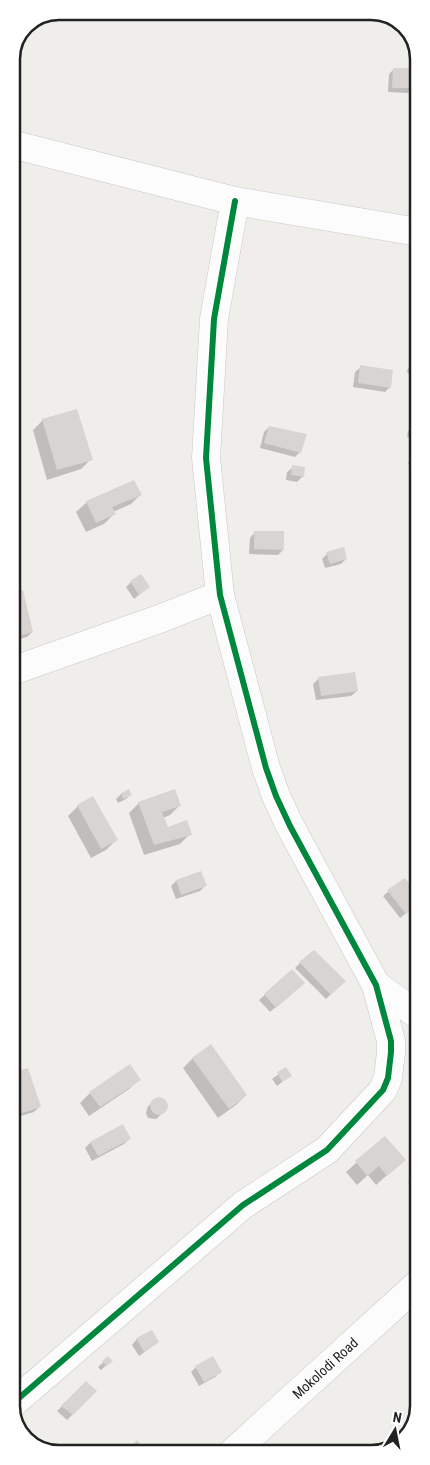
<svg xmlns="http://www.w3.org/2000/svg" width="430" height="1465" font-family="'Roboto Condensed',sans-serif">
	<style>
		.shadow { fill: #0003 }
		.building { fill: #d7d4d2 }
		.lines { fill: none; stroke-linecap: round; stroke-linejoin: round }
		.minor-casing { stroke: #c9c8c7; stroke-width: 29 }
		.minor { stroke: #fdfcfc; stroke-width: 28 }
		.cycleway-casing { stroke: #fff; stroke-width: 9 }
		.cycleway { stroke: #00873e; stroke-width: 6 }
		.labels { text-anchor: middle; stroke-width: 4; stroke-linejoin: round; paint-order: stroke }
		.street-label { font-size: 14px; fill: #222; stroke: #fff }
		.rim { fill: none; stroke: #222; stroke-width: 2.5 }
	</style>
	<rect width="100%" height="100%" fill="#f0eeeb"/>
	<path class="shadow" d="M394 69 413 88 408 93 388 92 389 74Z
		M417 359 418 372 415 375H410L407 372 408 368Z
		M361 367 390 387 385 392 353 387 355 372Z
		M43 420 91 459 81 469 47 480 33 430Z
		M414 425 418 426V439L407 437 408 431Z
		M269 427 300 452 295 457 260 448 264 432Z
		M418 442V466L408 464 413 447Z
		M293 467 303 476 297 482 286 480 287 472Z
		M133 482 141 494 131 504 113 512 114 514 104 524 86 532 76 512 87 502Z
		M255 532 283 550 278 555 249 554 250 538Z
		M327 554 346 559 341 564 325 568 322 559Z
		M131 582 149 587 134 599 126 587Z
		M22 591 32 632 27 637 12 641V594Z
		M318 679 357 691 351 696 316 700 313 684Z
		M121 794H131L126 799 118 803 116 799Z
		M139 803 180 805 170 815 163 818 167 829 190 834 180 844 144 855 129 813Z
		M78 806 116 840 106 850 91 858 68 816Z
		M404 879 418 898V904L400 918 383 896Z
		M176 881 205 886 200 891 176 899 171 886Z
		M300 963 344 981 326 999 295 968Z
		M292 971 298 988 270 1012 259 1000Z
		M193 1058 246 1095 236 1105 218 1118 183 1068Z
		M286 1069 290 1076 277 1086 272 1079Z
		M12 1075 39 1107 34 1112 17 1117 12 1102Z
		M139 1079 129 1089 89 1116 80 1103 90 1093Z
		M158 1098 163 1099 167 1105 166 1110 156 1119 148 1118 146 1113 148 1106Z
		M122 1126 129 1139 124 1144 92 1161 85 1148 90 1143Z
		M385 1137 404 1160 376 1185 368 1175 357 1185 346 1172Z
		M419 1173V1191L417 1192 408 1182Z
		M137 1339 158 1342 139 1356 132 1345Z
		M108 1358 111 1361 101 1370 98 1367Z
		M196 1367 220 1372 215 1377 199 1386 191 1372Z
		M86 1383 96 1391 67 1420 57 1411Z"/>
	<path class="building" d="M393 68H415V88H392Z
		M417 358H418V371L412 366 413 361Z
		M360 365 393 370 391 388 358 383Z
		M77 409 93 460 57 470 42 419Z
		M413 424 418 425V434L411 432Z
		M269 426 307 434 301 453 264 443Z
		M292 465 305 467 304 477 291 475Z
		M134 480 142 495 112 507 116 514 96 523 86 501Z
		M254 531H284V550L254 549Z
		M344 547 347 559 330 564 326 552Z
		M141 574 150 587 139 595 130 581Z
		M23 590 33 632 15 637 12 626V593Z
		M355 672 358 691 321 696 318 677Z
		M129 789 132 795 123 799 121 793Z
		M175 789 181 806 162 812 168 827 187 820 192 835 154 845 138 802Z
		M93 796 118 840 101 849 77 805Z
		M201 871 207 886 181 895 176 880Z
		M405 878 418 896V905L406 914 387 890Z
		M314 950 346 981 331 995 299 962Z
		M292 969 305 983 276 1008 264 994Z
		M211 1044 247 1095 229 1109 192 1058Z
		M130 1064 141 1080 100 1107 89 1092Z
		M286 1067 292 1076 282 1082 277 1072Z
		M28 1068 41 1107 22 1113 12 1082V1073Z
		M150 1106a9 9 0 1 1 18 0a9 9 0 1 1-18 0Z
		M123 1124 131 1139 98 1156 90 1142Z
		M385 1136 406 1160 387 1176 379 1166 367 1176 355 1161Z
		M419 1171V1184L412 1176Z
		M152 1330 159 1342 144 1352 136 1338Z
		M108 1356 113 1361 107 1366 102 1361Z
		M213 1356 222 1372 204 1382 195 1366Z
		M86 1381 97 1391 73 1415 61 1406Z
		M137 1440 145 1449 149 1446 156 1453H125L124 1451Z
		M63 1448 67 1453H55Z"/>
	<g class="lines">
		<defs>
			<g id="minor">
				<path d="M11 144 235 201 418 232"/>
				<path d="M12 671 162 618 220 595"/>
				<path d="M376 985 418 1015"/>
				<path d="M12 1404 243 1205 327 1150 383 1090 388 1078 391 1052V1041L376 985 290 826 276 796 266 768 220 595 206 458 214 319 235 201"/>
				<path id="s1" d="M232 1453 419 1283"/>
			</g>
		</defs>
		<use href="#minor" class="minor-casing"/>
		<use href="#minor" class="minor"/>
		<defs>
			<path id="cycleway" d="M12 1404 243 1205 327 1150 383 1090 388 1078 391 1052V1041L376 985 290 826 276 796 266 768 220 595 206 458 214 319 235 201"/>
		</defs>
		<use href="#cycleway" class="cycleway-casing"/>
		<use href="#cycleway" class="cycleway"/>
	</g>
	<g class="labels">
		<g class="street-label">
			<text dy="5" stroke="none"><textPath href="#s1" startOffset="126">Mokolodi Road</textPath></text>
		</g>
	</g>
	<path d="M0 0H430V1465H0ZM59 20H371A39 39 0 0 1 410 59V1406A39 39 0 0 1 371 1445H59A39 39 0 0 1 20 1406V59A39 39 0 0 1 59 20Z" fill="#fff" fill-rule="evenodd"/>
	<path class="rim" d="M59 20H371A39 39 0 0 1 410 59V1406A39 39 0 0 1 371 1445H59A39 39 0 0 1 20 1406V59A39 39 0 0 1 59 20Z"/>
	<g transform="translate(395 1430) rotate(10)" stroke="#ffffff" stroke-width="4" paint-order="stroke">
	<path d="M0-4L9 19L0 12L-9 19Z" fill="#222222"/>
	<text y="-8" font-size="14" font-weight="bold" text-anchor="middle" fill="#222222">N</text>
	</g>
</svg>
